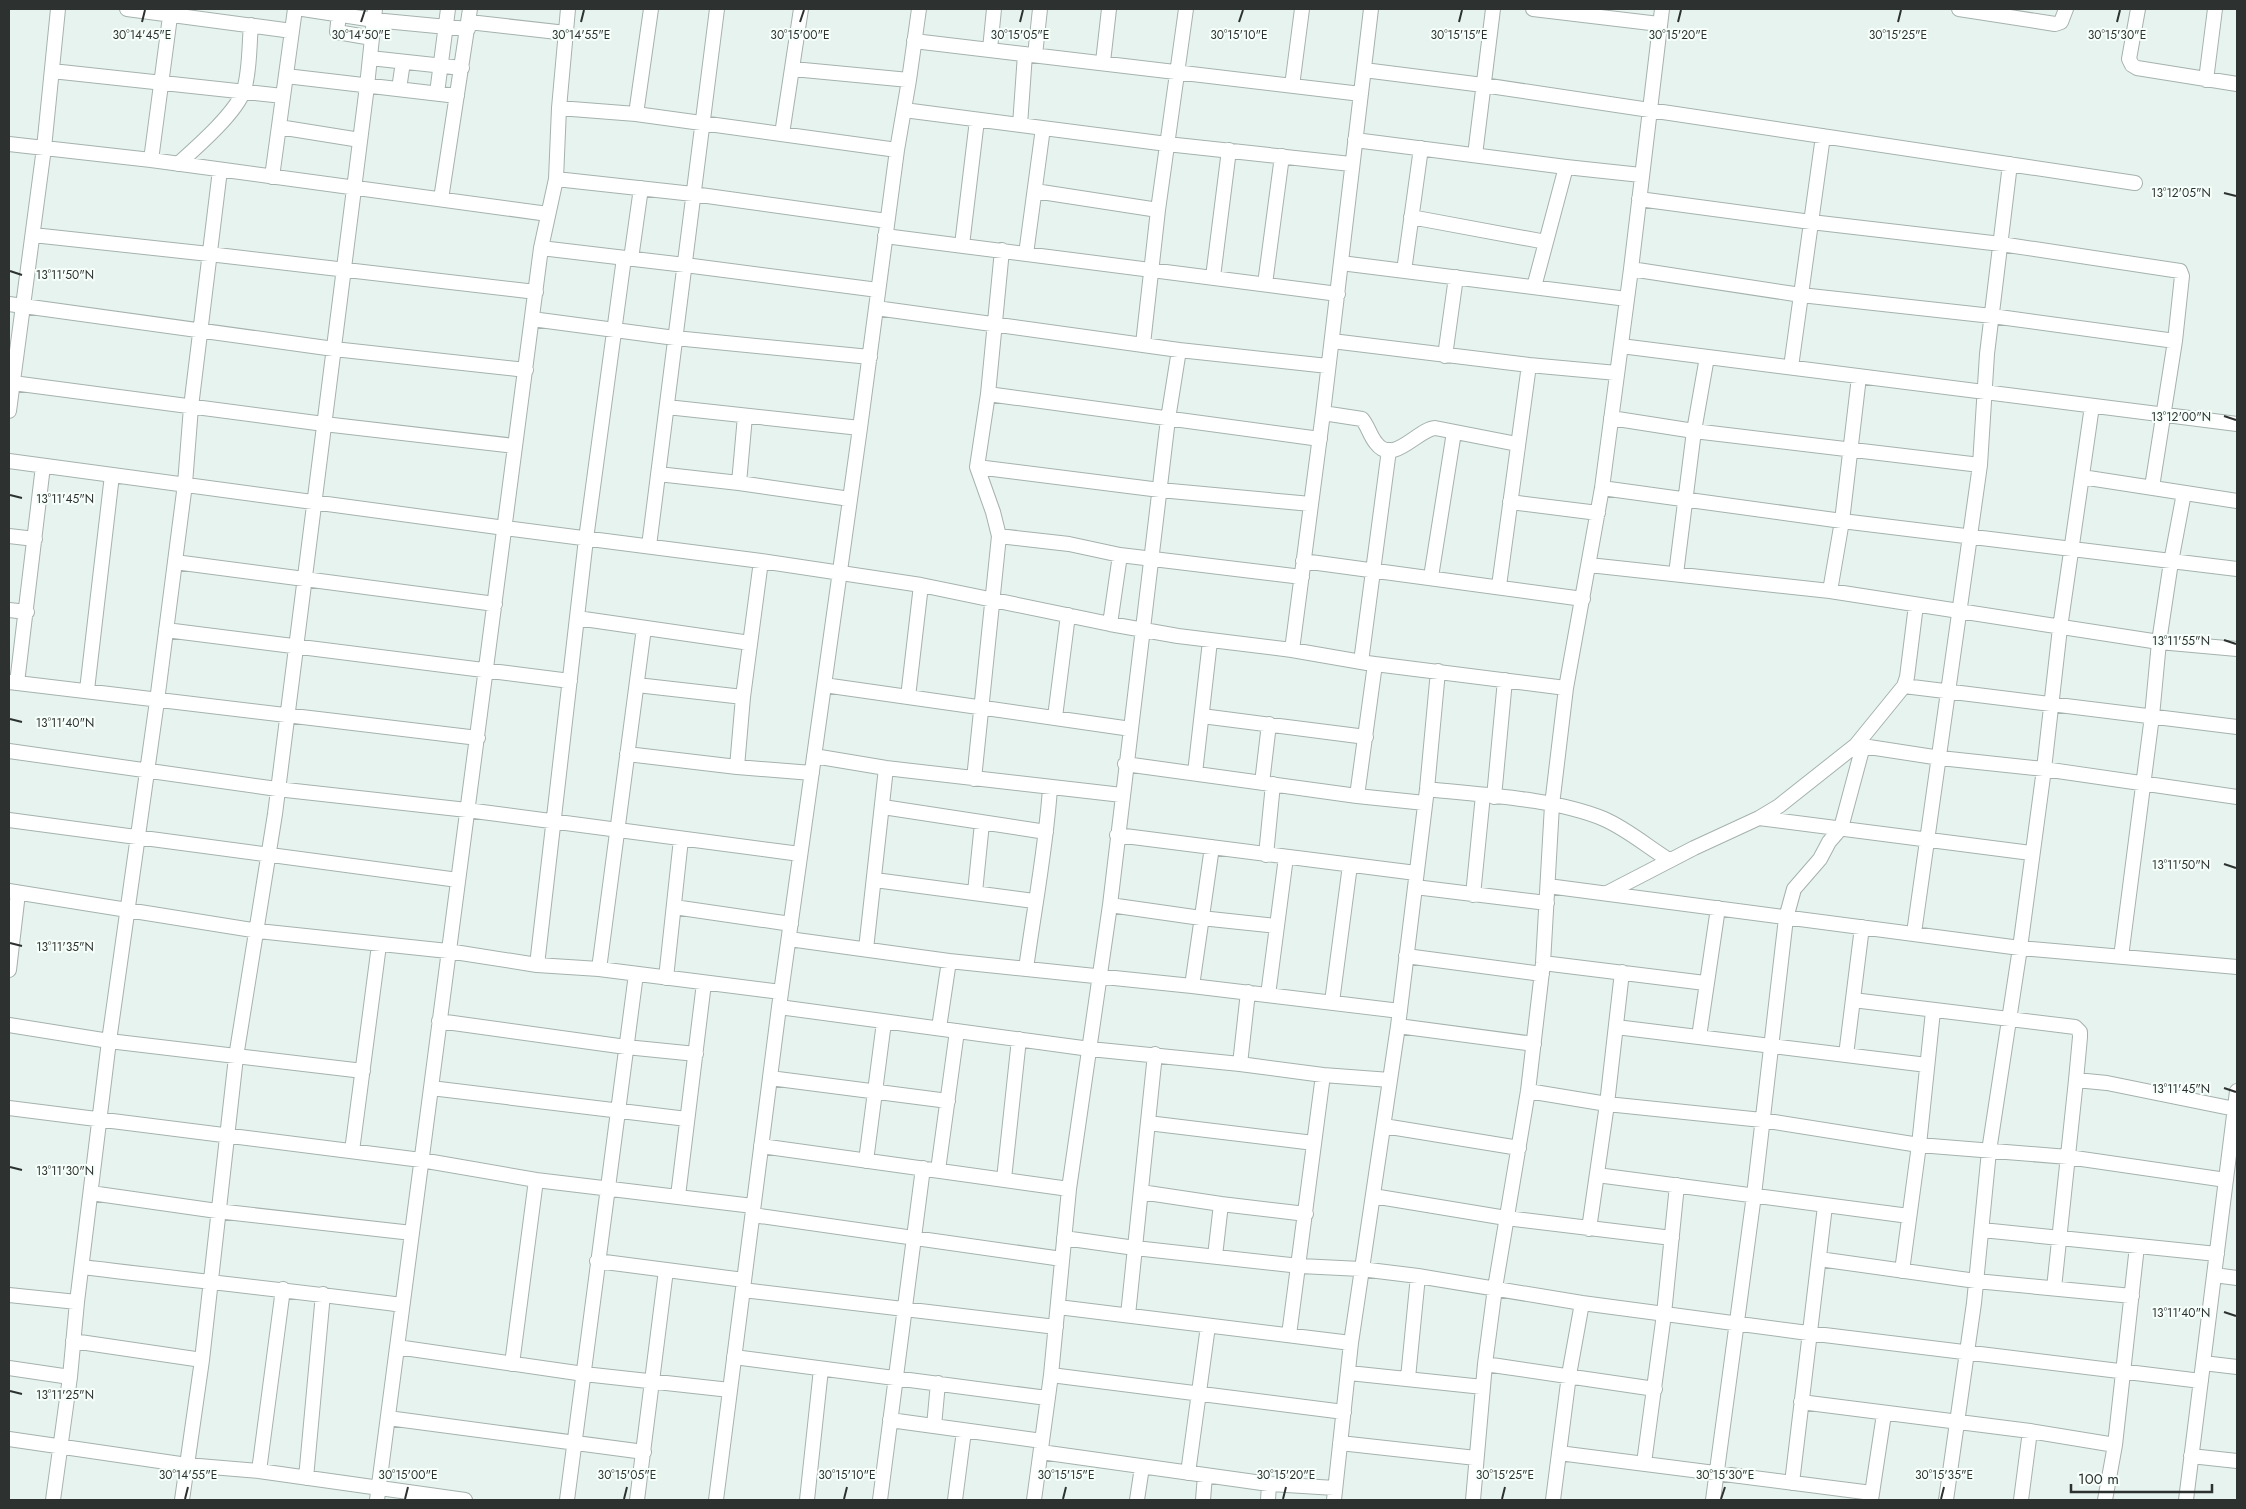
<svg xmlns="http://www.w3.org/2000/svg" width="2246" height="1509" font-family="Jost,sans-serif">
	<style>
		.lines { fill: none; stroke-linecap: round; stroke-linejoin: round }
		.minor-casing { stroke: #a5b2ad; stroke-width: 16 }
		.minor { stroke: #fff; stroke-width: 14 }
		.ticks { fill: none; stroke: #2d3230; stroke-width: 2 }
		.ticks-label { font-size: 12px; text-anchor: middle; fill: #2d3230; stroke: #f7fffb; stroke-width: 4; stroke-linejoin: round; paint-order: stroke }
	</style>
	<rect width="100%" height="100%" fill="#e6f3ee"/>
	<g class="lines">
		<defs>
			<path id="minor" d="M127 9 292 31
				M303 9 374 20 468 29
				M1533 9 1659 24
				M1959 9 2055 24 2061 22 2066 9
				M2138 9 2129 59 2132 65 2137 68 2237 84
				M339 14 337 32 372 38
				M469 22 566 33
				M914 41 1361 94
				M990 49 994 9
				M1035 55 1040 9
				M370 58 462 68
				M1103 62 1109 9
				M793 69 909 80
				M1364 70 1483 85 2135 183
				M52 71 283 96
				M286 76 457 96
				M2206 80 2215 9
				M1292 86 1302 9
				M399 89 403 62
				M437 93 448 9
				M559 108 636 114 897 150
				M904 110 1167 144 1351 164
				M636 114 651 9
				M1020 125 1025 54
				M279 127 360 140
				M782 134 801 9
				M1355 140 1566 167 1641 175
				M9 144 151 160 548 214
				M1475 155 1493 9
				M151 160 171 9
				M178 164C197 147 236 113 244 90 250 70 249 46 251 25
				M272 177 295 9
				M556 179 693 194 887 221
				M1035 191 1158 210
				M441 199 470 9
				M1639 199 1811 222 2001 244 2180 271 2182 276 2175 341 2152 487
				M1411 217 1546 242
				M33 235 209 254 536 292
				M885 236 1338 294
				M962 245 977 120
				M541 248 685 265 878 290
				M1026 254 1043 128
				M631 259 641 188
				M1341 263 1627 299
				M1631 269 1801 295 1992 316 2175 341
				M1404 271 1421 148
				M1213 277 1229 150
				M1265 284 1282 156
				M1534 287 1566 167
				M9 304 334 349 526 370
				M876 308 1179 350 1328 366
				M532 319 675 338 870 357
				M1332 341 1529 365 1617 373
				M1143 344 1158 210 1186 9
				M1621 346 2237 424
				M1445 356 1456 277
				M1791 367 1823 136
				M13 383 324 424 515 446
				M988 394 1320 439
				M667 407 860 428
				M9 411 44 148 58 9
				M1323 413 1362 419C1368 426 1370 436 1376 443 1393 466 1418 429 1435 428L1517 444
				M1611 418 1694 431 1980 465
				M9 461 505 528 761 561 921 585 1110 624 1178 636 1292 650 1367 663 1566 688
				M977 467 1160 490 1311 504
				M658 474 739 483 850 499
				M2082 477 2237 501
				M739 483 745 416
				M1602 488 1842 521 2237 569
				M1510 502 1598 513
				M9 536 35 539
				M999 536 1069 544 1120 555 1302 577
				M649 546 717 9
				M1303 561 1583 599
				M175 562 495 604
				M1589 565 1830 591 2159 642 2237 649
				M1676 574 1694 431 1707 357
				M1431 577 1454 432
				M921 585 908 697 1131 729
				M1499 586 1529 365
				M1830 591 1842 521 1859 377
				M9 610 27 612
				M577 618 750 643
				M1110 624 1120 555
				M166 630 570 681
				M1292 650 1323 413 1371 9
				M1361 662 1389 450
				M9 682 478 738
				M17 683 43 466
				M637 685 743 697
				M824 685 908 697
				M1904 686 2237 727
				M87 690 112 475
				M1202 716 1366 737
				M1055 717 1068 615
				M1856 745 1940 758 2044 769 2237 797
				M9 751 277 789 467 810 800 854
				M627 754 737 767 812 773
				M814 756 886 768 1122 795
				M1125 764 1357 796 1425 803
				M737 767 743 697 761 561
				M1195 773 1210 641
				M974 779 999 536 993 512 977 467 988 394 1002 250
				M1262 783 1269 724
				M1427 789C1481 795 1553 798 1604 819 1627 829 1648 847 1669 860
				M1357 796 1375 664
				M1494 797 1505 680
				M883 807 1046 832
				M1759 818 2031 853
				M9 820 458 880
				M1117 835 1416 873
				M1266 855 1273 784
				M875 880 1034 901
				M1548 886 2020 948 2237 967
				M1415 887 1547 903
				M9 891 258 931 448 951 537 965 599 969 781 992
				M975 892 982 823
				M1607 893 1694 848 1759 818 1779 806 1856 745 1904 686 1907 677 1916 605
				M1473 895 1483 795
				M1110 905 1201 918 1277 926
				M674 907 791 924
				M1914 933 1980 465 1987 354 2010 164
				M789 939 949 961 1192 986 1400 1011
				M866 949 886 768
				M1406 956 1542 974
				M2121 957 2152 716 2159 642 2171 562 2184 493
				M1543 963 1705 983
				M537 965 586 539 624 258
				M599 969 644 628
				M1026 969C1034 909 1046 849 1050 788
				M9 970 18 893
				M666 978 681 839
				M1192 986 1212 847
				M1268 995 1286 857
				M1853 1000 2075 1027 2080 1032V1037L2076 1080
				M1332 1002 1350 865
				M779 1007 1090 1049 1240 1064 1323 1075 1390 1080
				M439 1021 626 1047 696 1054
				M9 1025 109 1041 363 1071
				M1398 1026 1534 1044
				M1616 1027 1927 1065
				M939 1028 949 961
				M1699 1037 1718 908
				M1846 1055 1862 927
				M1240 1064 1248 992
				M770 1078 948 1101
				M431 1088 687 1119
				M1528 1091 1607 1104 1762 1120 1919 1145 2068 1157 2226 1180
				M9 1108 421 1160 536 1180 753 1206
				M1148 1123 1314 1143
				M1384 1126 1519 1148
				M761 1146 1069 1189
				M352 1151 379 945
				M866 1161 884 1022
				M938 1170 957 1031
				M1597 1175 1909 1216
				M1004 1179 1019 1039
				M1141 1192 1221 1204 1306 1214
				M91 1193 217 1211 412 1233
				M678 1196 704 983
				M1373 1196 1506 1218 1672 1238
				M753 1215 1062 1259
				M1589 1229 1607 1104 1622 972
				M1982 1230 2217 1254
				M1064 1238 1135 1248 1300 1266 1361 1269 1418 1276 1582 1303 1808 1333 2201 1381
				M1215 1256 1221 1204
				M1819 1259 1976 1281 2132 1296
				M597 1261 744 1280
				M82 1267C189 1280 296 1291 402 1305
				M1902 1271 1919 1145 1933 1011
				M2214 1275 2237 1278
				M2054 1288 2076 1080 2107 1083 2235 1109
				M743 1290 1056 1327
				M9 1295 77 1302
				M1058 1307 1351 1343
				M1128 1315 1155 1054
				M1289 1335 1323 1075
				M73 1341 202 1360
				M397 1347 584 1374 730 1390
				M734 1357 1047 1398
				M2203 1363 2237 1367
				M512 1364 536 1180
				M1485 1364 1655 1389
				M9 1368 70 1377
				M1349 1373 1483 1387
				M1051 1375 1344 1412
				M1408 1378 1418 1276
				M1801 1402 2030 1431 2115 1445
				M388 1418 644 1452
				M890 1420 1042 1441
				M934 1426 938 1383
				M9 1439 187 1465 259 1471 465 1500
				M1340 1443 1476 1458
				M1041 1452 1269 1484 1335 1488
				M1559 1453 1872 1493
				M2191 1456 2237 1461
				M1644 1463 1664 1314 1677 1185
				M259 1471 283 1289
				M1188 1473 1208 1326
				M306 1478 323 1294
				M1792 1483 1825 1206
				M53 1500 70 1377 77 1302 109 1041 157 701 185 484 191 407 220 170
				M182 1500 202 1360 236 1057 275 814 367 86 375 9
				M377 1500 541 248 556 179 559 108 568 9
				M567 1500 636 974
				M637 1500 666 1270
				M716 1500 779 1007 860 428 897 150 909 80 919 9
				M807 1500 821 1369
				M880 1500 923 1168
				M955 1500 964 1431
				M1034 1500 1051 1375 1069 1189 1110 905 1168 419 1179 350
				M1137 1500 1142 1467
				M1203 1500 1205 1475
				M1268 1500 1269 1484
				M1334 1500 1351 1343 1398 1026 1427 789 1438 671
				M1473 1500 1485 1364 1495 1288 1528 1091 1543 963 1552 805 1566 688 1602 488 1631 269 1662 9
				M1553 1500 1569 1375 1582 1303
				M1713 1500 1754 1195 1786 918 1794 889 1820 859 1829 842 1841 828 1863 746
				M1871 1500 1884 1414
				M1946 1500 1974 1303 1989 1151 2020 948 2044 769 2060 628 2092 406
				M2021 1500 2030 1431
				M2105 1500 2115 1445 2137 1246
				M2186 1500 2237 1091"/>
		</defs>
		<use href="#minor" class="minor-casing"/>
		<use href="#minor" class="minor"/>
	</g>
	<path class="ticks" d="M142 22 145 10M361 22 365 10M581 22 584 10M800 22 804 10M1020 22 1023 10M1239 22 1243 10M1459 22 1462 10M1678 22 1681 10M1898 22 1901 10M2117 22 2120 10M2224 193 2236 196M10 271 22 275M2224 416 2236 420M10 495 22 498M2224 640 2236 644M10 719 22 722M2224 864 2236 868M10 943 22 946M2224 1088 2236 1092M10 1167 22 1170M2224 1312 2236 1316M10 1391 22 1394M185 1499 188 1487M405 1499 408 1487M624 1499 627 1487M844 1499 847 1487M1063 1499 1066 1487M1283 1499 1286 1487M1502 1499 1505 1487M1721 1499 1725 1487M1941 1499 1944 1487"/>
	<g class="ticks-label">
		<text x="142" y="39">30°14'45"E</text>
		<text x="361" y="39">30°14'50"E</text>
		<text x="581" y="39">30°14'55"E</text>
		<text x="800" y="39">30°15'00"E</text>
		<text x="1020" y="39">30°15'05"E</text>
		<text x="1239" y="39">30°15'10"E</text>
		<text x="1459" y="39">30°15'15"E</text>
		<text x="1678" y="39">30°15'20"E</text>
		<text x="1898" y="39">30°15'25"E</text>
		<text x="2117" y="39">30°15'30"E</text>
		<text x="2181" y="197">13°12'05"N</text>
		<text x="65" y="279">13°11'50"N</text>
		<text x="2181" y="421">13°12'00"N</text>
		<text x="65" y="503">13°11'45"N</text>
		<text x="2181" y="645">13°11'55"N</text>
		<text x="65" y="727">13°11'40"N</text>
		<text x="2181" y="869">13°11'50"N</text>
		<text x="65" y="951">13°11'35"N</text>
		<text x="2181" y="1093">13°11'45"N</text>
		<text x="65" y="1175">13°11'30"N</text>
		<text x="2181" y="1317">13°11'40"N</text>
		<text x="65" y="1399">13°11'25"N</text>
		<text x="188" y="1479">30°14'55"E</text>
		<text x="408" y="1479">30°15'00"E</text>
		<text x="627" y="1479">30°15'05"E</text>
		<text x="847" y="1479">30°15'10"E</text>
		<text x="1066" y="1479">30°15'15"E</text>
		<text x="1286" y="1479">30°15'20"E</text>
		<text x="1505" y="1479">30°15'25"E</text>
		<text x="1725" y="1479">30°15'30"E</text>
		<text x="1944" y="1479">30°15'35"E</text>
	</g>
	<rect width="2246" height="1509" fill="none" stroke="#2d3230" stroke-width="20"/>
	<path d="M2071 1484v8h141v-8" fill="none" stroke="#2d3230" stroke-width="2.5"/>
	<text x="2078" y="1484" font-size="15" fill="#2d3230" stroke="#f7fffb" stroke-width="4" paint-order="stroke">100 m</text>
</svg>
